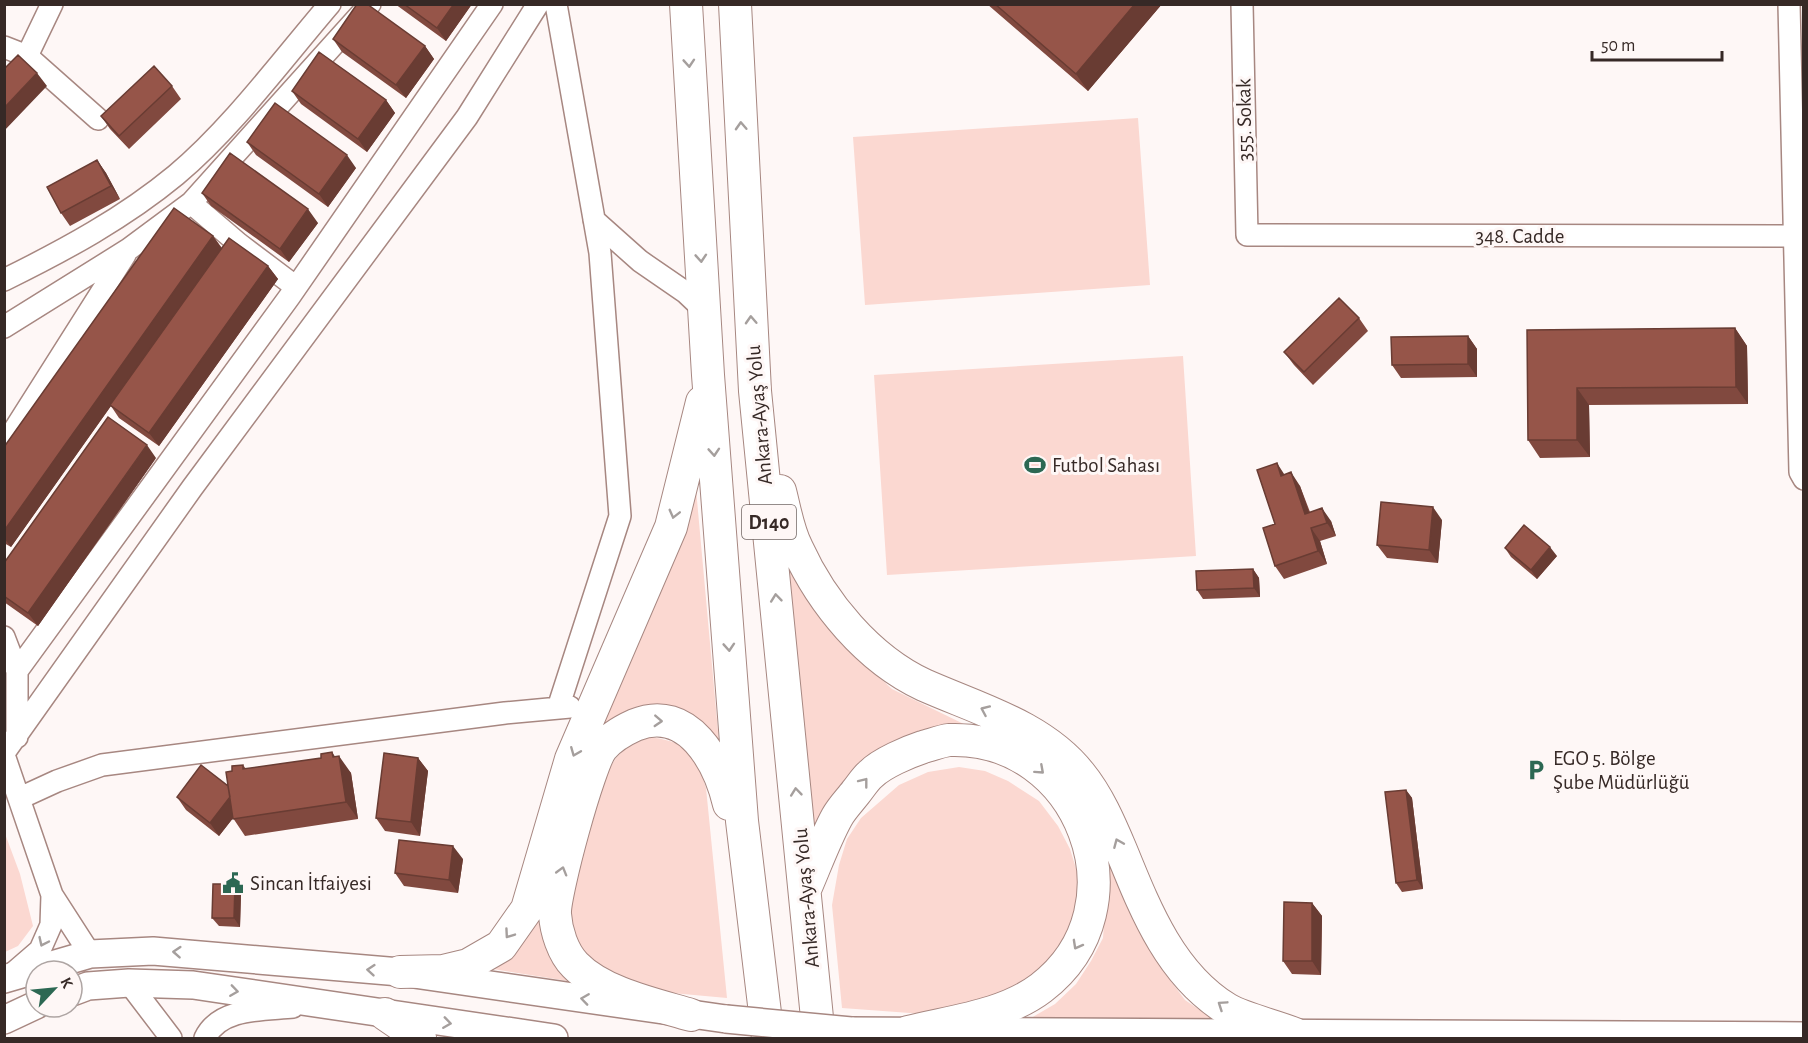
<svg xmlns="http://www.w3.org/2000/svg" width="1808" height="1043" font-family="'Alegreya Sans',sans-serif">
	<style>
		.green { fill: #fbd8d1 }
		.lines { fill: none; stroke-linecap: round; stroke-linejoin: round }
		.minor-casing { stroke: #a78781; stroke-width: 24 }
		.major-casing { stroke: #a78781; stroke-width: 30 }
		.highway-casing { stroke: #a78781; stroke-width: 34 }
		.minor { stroke: #fff; stroke-width: 21 }
		.major { stroke: #fff; stroke-width: 27 }
		.highway { stroke: #fff; stroke-width: 32 }
		.major-bridge-casing { stroke: #a78781; stroke-width: 30; stroke-linecap: butt }
		.major-bridge { stroke: #fff; stroke-width: 27 }
		.wall { fill: #81493f }
		.shaded-wall { fill: #693c33 }
		.building { fill: #965549; stroke: #693c33; stroke-width: 1.5 }
		.oneway { stroke: #a59f9d }
		.labels { text-anchor: middle; stroke-width: 6; stroke-linejoin: round; paint-order: stroke }
		.shield { fill: #fef7f6; stroke: #726764; stroke-width: 1.5 }
		.shield-label { font-size: 20px; font-weight: bold; fill: #362926 }
		.street-label { font-size: 21px; fill: #362926; stroke: #fef7f6 }
		.poi-label { font-size: 21px; fill: #362926; stroke: #fef7f6; text-anchor: start }
	</style>
	<rect width="100%" height="100%" fill="#fef7f6"/>
	<path class="green" d="M1138 118 1150 285 865 305 853 137Z
		M1183 356 1196 556 887 575 874 375Z
		M696 489 719 742C669 685 650 708 592 737Z
		M789 567 842 643 892 689 974 729 916 745 815 841Z
		M650 737C687 742 696 753 706 788L727 998 628 989 609 980 582 951 571 930 567 907 606 777C616 752 626 747 650 737Z
		M959 767 985 771 1008 781 1039 801 1058 826 1070 849 1079 878 1078 904 1057 959 1020 990 937 1015 842 1008 832 905 839 865 847 839 861 818 899 785 928 772Z
		M1091 825 1149 947 1164 972 1185 1000 1222 1025H1019L1055 1004 1076 984 1091 961 1103 938 1105 911Z
		M4 831 20 874 33 926 18 946 5 952Z
		M543 896 551 952 568 981 493 969Z"/>
	<g class="lines">
		<defs>
			<path id="minor" d="M556 4 600 253 620 516 558 708
				M1242 4 1247 235 1794 236
				M1789 4 1800 472 1804 479
				M4 47 27 56 98 119
				M27 56 52 4
				M191 203 239 244 296 287
				M594 220 640 261 685 292 704 310
				M4 280C65 250 124 218 176 175 232 128 282 60 330 4
				M4 327 129 249 191 203 370 4
				M4 446 125 255
				M4 637 17 671V737
				M17 671 290 296 492 4
				M4 753 192 488 467 117 538 4
				M4 755 52 895 90 954
				M20 798 57 781 102 765 505 713 570 707
				M11 975 40 950 51 925 52 895
				M129 983 171 1038
				M205 1038C220 1007 264 1010 293 1007"/>
			<path id="major" d="M4 979 90 954 153 951 400 972 726 1019
				M72 992 88 986 129 983 193 985 554 1038
				M4 1020 36 1005
				M851 1031 1804 1036"/>
			<path id="highway" d="M686 4 708 375 742 821 768 1038
				M735 4 755 391 819 1038
				M780 491C785 510 788 531 797 548 822 603 868 659 924 685 978 709 1042 726 1080 774 1098 796 1110 824 1121 850 1145 909 1170 974 1227 1009 1244 1019 1276 1026 1295 1034
				M806 887C816 864 825 839 837 817 842 808 850 800 856 792 861 786 865 779 871 774 882 763 908 752 923 747 931 745 941 741 949 740 1081 735 1147 907 1041 988 1004 1016 952 1021 908 1032
				M400 972 443 971 468 965 501 946 527 909 571 759 671 527 702 402
				M385 1014 420 1038
				M691 1015C654 1004 602 993 575 965 563 953 556 931 555 914 554 894 589 764 602 748 610 738 624 730 635 725 688 703 719 762 729 804"/>
		</defs>
		<use href="#minor" class="minor-casing"/>
		<use href="#major" class="major-casing"/>
		<use href="#highway" class="highway-casing"/>
		<use href="#minor" class="minor"/>
		<use href="#major" class="major"/>
		<use href="#highway" class="highway"/>
		<defs>
			<path id="major-bridge" d="M726 1019 851 1031"/>
		</defs>
		<use href="#major-bridge" class="major-bridge-casing"/>
		<use href="#major-bridge" class="major-bridge"/>
	</g>
	<path class="wall" d="M395 4H472L446 41Z
		M987 4H1162L1088 91Z
		M333 39 425 46 434 59 406 98 342 52Z
		M172 86 181 99 129 149 110 129 101 116Z
		M292 91 386 100 395 113 367 152 301 104Z
		M247 142 356 168 328 207 256 155Z
		M97 160 106 173 120 199 70 226 61 213Z
		M202 193 318 223 289 262 211 206Z
		M213 236 222 248 268 266 278 279 159 446 119 418 111 406 11 547 4 543V447Z
		M1359 318 1368 331 1313 385 1294 365 1284 352Z
		M1735 328 1747 346 1748 404 1589 405 1590 457 1540 458 1528 440 1527 330Z
		M1468 336 1477 349V377L1401 378 1392 365Z
		M156 458 38 626 4 602V563Z
		M1285 475 1300 486 1310 512 1331 521 1336 536 1320 541 1327 564 1284 579 1275 566V524Z
		M1442 520 1438 563 1387 558 1377 545Z
		M1505 548 1557 556 1537 579 1511 557Z
		M1253 569 1259 578 1260 597 1203 599 1197 590Z
		M335 756 351 773 358 819 245 836 233 818 219 836 186 810 177 797 228 786 232 771 243 765 246 769Z
		M418 758 428 771 420 836 385 831 376 818Z
		M1406 790 1412 798 1423 889 1402 892 1396 883Z
		M463 859 458 893 404 886 395 873Z
		M241 893 240 927 219 926 212 918Z
		M1312 903 1322 916 1321 975 1292 974 1283 961Z"/>
	<path class="shaded-wall" d="M454 4H472L446 41 437 28Z
		M1135 4H1162L1088 91 1076 74Z
		M425 46 434 59 406 98 396 85Z
		M37 73 47 86 4 131V108Z
		M386 100 395 113 367 152 358 139Z
		M347 155 356 168 328 207 319 194Z
		M97 160 106 173 120 199 111 186Z
		M308 209 318 223 289 262 280 249Z
		M213 236 222 249 11 547 4 538V531Z
		M268 266 278 279 159 446 149 433Z
		M1735 328 1747 346 1748 404 1736 387Z
		M1468 336 1477 349V377L1468 364Z
		M1577 388 1589 405 1590 457 1577 440Z
		M147 445 156 458 38 626 28 613Z
		M1277 463 1286 477 1281 476Z
		M1291 472 1300 486 1314 527 1305 514Z
		M1433 507 1442 520 1438 563 1429 550Z
		M1322 508 1331 521 1336 536 1327 523Z
		M1311 528 1320 541 1327 564 1318 551Z
		M1550 547 1557 556 1537 579 1531 570Z
		M1253 569 1259 578 1260 597 1254 588Z
		M332 752 340 764 339 756 351 773 358 819 346 802Z
		M418 758 428 771 420 836 411 822Z
		M1406 790 1412 798 1423 889 1417 880Z
		M231 795 241 808 219 836 210 823Z
		M453 846 463 859 458 893 449 880Z
		M235 884 241 893 240 927 234 918Z
		M1312 903 1322 916 1321 975 1312 961Z"/>
	<path class="building" d="M357 4H367L425 46 396 85 333 39Z
		M404 4H454L437 28Z
		M995 4H1135L1076 74Z
		M319 52 386 100 358 139 292 91Z
		M18 55 37 73 4 108V69Z
		M154 66 172 86 119 136 101 116Z
		M275 103 347 155 319 194 247 142Z
		M230 153 308 209 280 249 202 193Z
		M97 160 111 186 61 213 47 187Z
		M174 208 213 236 4 531V447Z
		M229 238 268 266 149 433 110 405Z
		M1339 298 1359 318 1304 372 1284 352Z
		M1735 328 1736 387 1577 388V440H1528L1527 330Z
		M1468 336V364L1392 365 1391 337Z
		M108 417 147 445 28 613 4 596V563Z
		M1277 463 1281 476 1291 472 1305 514 1322 508 1327 523 1311 528 1318 551 1275 566 1263 528 1275 524 1257 470Z
		M1381 502 1433 507 1429 550 1377 545Z
		M1524 525 1550 547 1531 570 1505 548Z
		M1253 569 1254 588 1197 590 1196 571Z
		M332 752 333 757 339 756 346 802 233 819 226 772 232 771V766L243 765V769L321 758V754Z
		M384 753 418 758 411 822 376 818Z
		M201 765 228 786 230 797 210 823 177 797Z
		M1406 790 1417 880 1396 883 1385 792Z
		M399 840 453 846 449 880 395 873Z
		M213 884H235L234 918H212Z
		M1284 902 1312 903V961H1283Z"/>
	<defs><path id="oneway-chevron" d="M-2-3.5L2.5 0L-2 3.5" fill="none" stroke-width="1.6" stroke-linecap="round" stroke-linejoin="round" transform="scale(1.5)"/></defs>
	<g class="oneway">
		<use href="#oneway-chevron" transform="translate(689 63) rotate(86)"/>
		<use href="#oneway-chevron" transform="translate(741 126) rotate(-93)"/>
		<use href="#oneway-chevron" transform="translate(701 258) rotate(86)"/>
		<use href="#oneway-chevron" transform="translate(751 320) rotate(-93)"/>
		<use href="#oneway-chevron" transform="translate(714 452) rotate(86)"/>
		<use href="#oneway-chevron" transform="translate(674 514) rotate(104)"/>
		<use href="#oneway-chevron" transform="translate(776 598) rotate(-96)"/>
		<use href="#oneway-chevron" transform="translate(729 647) rotate(86)"/>
		<use href="#oneway-chevron" transform="translate(985 710) rotate(-156)"/>
		<use href="#oneway-chevron" transform="translate(658 721) rotate(3)"/>
		<use href="#oneway-chevron" transform="translate(575 752) rotate(112)"/>
		<use href="#oneway-chevron" transform="translate(1040 770) rotate(42)"/>
		<use href="#oneway-chevron" transform="translate(864 782) rotate(-52)"/>
		<use href="#oneway-chevron" transform="translate(796 792) rotate(-96)"/>
		<use href="#oneway-chevron" transform="translate(1118 843) rotate(-113)"/>
		<use href="#oneway-chevron" transform="translate(562 871) rotate(-74)"/>
		<use href="#oneway-chevron" transform="translate(509 934) rotate(125)"/>
		<use href="#oneway-chevron" transform="translate(43 942) rotate(115)"/>
		<use href="#oneway-chevron" transform="translate(1077 945) rotate(119)"/>
		<use href="#oneway-chevron" transform="translate(177 952) rotate(-176)"/>
		<use href="#oneway-chevron" transform="translate(371 970) rotate(-175)"/>
		<use href="#oneway-chevron" transform="translate(234 991) rotate(8)"/>
		<use href="#oneway-chevron" transform="translate(585 999) rotate(-172)"/>
		<use href="#oneway-chevron" transform="translate(1222 1005) rotate(-146)"/>
		<use href="#oneway-chevron" transform="translate(447 1023) rotate(8)"/>
	</g>
	<defs>
		<symbol id="stadium-bare" viewBox="-9 -9 18 18"><path d="M0-5a6.5 5 0 1 0 0 10a6.5 5 0 1 0 0-10ZM-3.5-1.8h7v3.6h-7Z" fill="#2c6853" stroke="#fef7f6" stroke-width="2.5" paint-order="stroke"/></symbol>
		<symbol id="parking-bare" viewBox="-9 -9 18 18"><path d="M-3.5-5.5H1a3.5 3.5 0 0 1 0 7H-1V5.5H-3.5ZM-1-3.4V-.6H.8a1.4 1.4 0 0 0 0-2.8Z" fill="#2c6853" stroke="#fef7f6" stroke-width="2.5" paint-order="stroke"/></symbol>
		<symbol id="civic-bare" viewBox="-9 -9 18 18"><path d="M-.6-6.5H3V-4.5H.6V-3L4-1V1h2V6H-6V1h2V-1L-.6-3ZM-1.2 2.5V6h2.4V2.5Z" fill="#2c6853" stroke="#fef7f6" stroke-width="2.5" paint-order="stroke"/></symbol>
	</defs>
	<g fill-rule="evenodd">
		<use href="#stadium-bare" x="1020" y="450" width="30" height="30"/>
		<use href="#parking-bare" x="1521" y="755" width="30" height="30"/>
		<use href="#civic-bare" x="218" y="868" width="30" height="30"/>
	</g>
	<g class="labels">
		<rect class="shield" x="742" y="505" width="54" height="34" rx="4.5"/>
		<g class="shield-label">
			<text x="769" y="529">D140</text>
		</g>
		<g class="street-label">
			<text transform="translate(1244 120) rotate(-91)" y="7">355. Sokak</text>
			<text x="1520" y="243">348. Cadde</text>
			<text transform="translate(759 415) rotate(-95)" y="7">Ankara-Ayaş Yolu</text>
			<text transform="translate(806 898) rotate(-95)" y="7">Ankara-Ayaş Yolu</text>
		</g>
		<g class="poi-label">
			<text x="1052" y="472">Futbol Sahası</text>
			<text x="1553" y="765">EGO 5. Bölge<tspan x="1553" dy="24">Şube Müdürlüğü</tspan></text>
			<text x="250" y="890">Sincan İtfaiyesi</text>
		</g>
	</g>
	<rect width="1808" height="1043" fill="none" stroke="#362926" stroke-width="12"/>
	<g transform="translate(54 989) rotate(64)"><circle r="28" fill="#fef7f6" stroke="#aea5a3" stroke-width="1.5"/>
	<path d="M0-4.5L10 22L0 15L-10 22Z" fill="#2c6853"/>
	<text y="-9" font-size="16" font-weight="bold" text-anchor="middle" fill="#362926">K</text>
	</g>
	<path d="M1592 51v9h130v-9" fill="none" stroke="#362926" stroke-width="3"/>
	<text x="1601" y="51" font-size="18" fill="#362926" stroke="#fef7f6" stroke-width="4.5" paint-order="stroke">50 m</text>
</svg>
